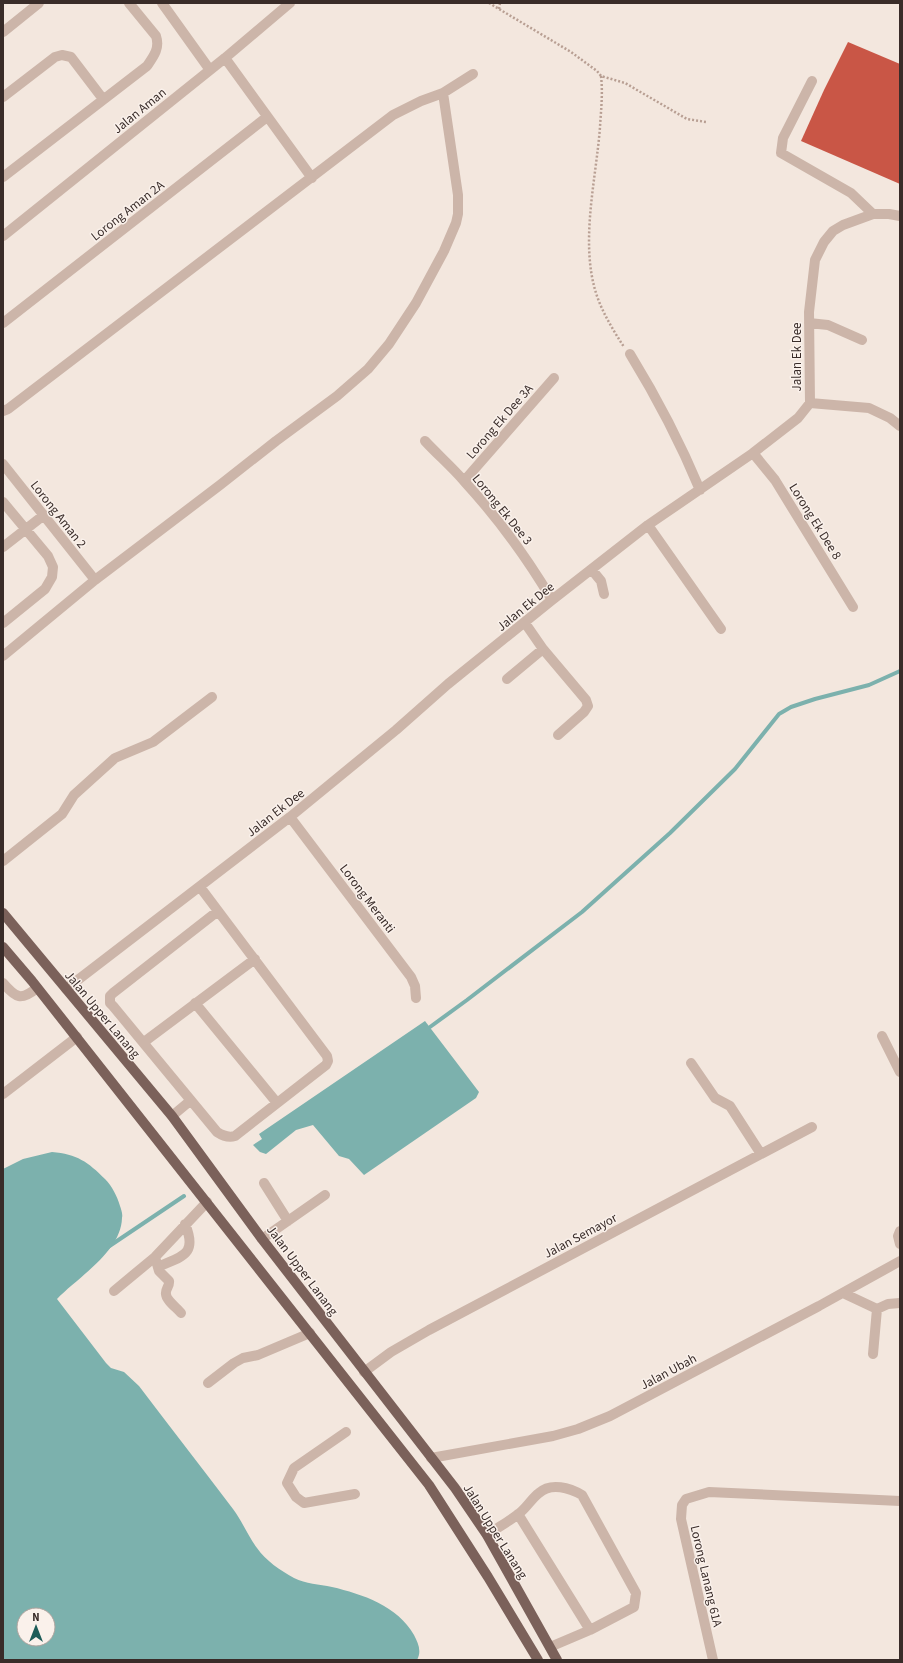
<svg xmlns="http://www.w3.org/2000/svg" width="903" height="1663" font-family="'Source Sans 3',sans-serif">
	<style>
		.water { fill: #7cb1ad; fill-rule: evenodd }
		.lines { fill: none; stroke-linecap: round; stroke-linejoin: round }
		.stream { stroke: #7cb1ad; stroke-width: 4 }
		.building { fill: #c95646 }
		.path { stroke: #b89f93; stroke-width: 2.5; stroke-dasharray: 2 2; stroke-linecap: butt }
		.minor { stroke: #ccb5a9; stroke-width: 10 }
		.major { stroke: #7b615a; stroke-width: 10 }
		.labels { text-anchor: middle; stroke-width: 3; stroke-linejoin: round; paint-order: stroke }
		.street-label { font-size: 13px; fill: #392c29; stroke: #faf1eb }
	</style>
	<rect width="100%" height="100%" fill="#f3e7de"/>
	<path class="water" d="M425 1021 479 1092 476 1098 364 1175 349 1159 339 1156 313 1125 296 1130 266 1154 260 1152 253 1145 262 1139 259 1134Z
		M52 1152C77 1154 88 1162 105 1179 112 1186 117 1196 120 1206 121 1209 123 1214 122 1218 121 1252 78 1277 57 1299L106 1363 111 1368 124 1372 139 1386C170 1427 202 1468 233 1509 242 1521 248 1536 257 1548 266 1561 280 1570 294 1578 306 1584 319 1584 332 1587 362 1594 398 1606 414 1635 418 1643 422 1651 417 1660H3V1169L23 1159ZM24 1615H48V1639H24Z"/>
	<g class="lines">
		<path class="stream" d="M430 1027 467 1000 582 912 670 833 735 769 779 714 791 707 815 699 869 685 900 671
			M108 1247 184 1196"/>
	</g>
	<path class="building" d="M848 42 900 64V184L801 141 824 90Z"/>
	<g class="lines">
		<path class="path" d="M489 3 571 52 597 71 601 76 625 83 687 119 706 122
			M499 9 500 3
			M601 76C603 93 601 110 600 127 596 180 580 242 596 293 602 312 613 330 624 347"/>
		<path class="minor" d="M162 3 210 70
			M3 32 39 3
			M225 58 312 178
			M812 81 783 138 781 153 851 193 873 214
			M3 97 55 57 62 55 71 57 103 99
			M3 177 147 66C154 56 160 48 156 36L129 3
			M3 236 225 58 290 3
			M3 323 267 117
			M809 323 828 325 862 340
			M630 354C657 398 680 442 700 490
			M810 403 869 408 890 418 900 426
			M3 411 8 409 393 115 421 101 443 93 473 74
			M425 441C438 455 452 467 464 481 497 517 527 558 552 600
			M753 453 775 480 853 607
			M3 464 95 580
			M464 481 554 378
			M3 502 48 556 53 567 52 577 45 589 3 623
			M648 525 721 629
			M3 547 44 515
			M592 570 601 581 604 594
			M525 623 543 649 586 700 588 706 584 712 558 735
			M3 656 95 580 220 485 276 441 337 396 368 369 389 344 416 303 444 251 456 223 458 214V195L443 93
			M507 679 543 649
			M290 817 411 977 415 986 416 998
			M3 861 62 814 74 795 115 758 153 742 212 697
			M200 887 327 1056 328 1061 326 1065 235 1136C228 1138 223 1136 217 1132L113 1006 110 1003V996L113 993 218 911
			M3 983C16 998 21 1001 37 988
			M66 989 290 817 396 730 448 684 552 600 648 525 753 453 798 418 810 403 809 312 815 260 824 242 833 231 843 225 873 214H889L900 216
			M195 1003 277 1103
			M882 1036 900 1072
			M144 1042 255 959
			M691 1063 715 1098 730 1106 761 1154
			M3 1094 77 1037
			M172 1116 190 1101
			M264 1183 288 1221
			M900 1231 898 1236 900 1244
			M262 1239 325 1195
			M155 1257 159 1271 169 1281C170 1286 165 1289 166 1294 166 1300 177 1308 181 1313
			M158 1267C182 1256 198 1255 185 1224
			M114 1291 155 1257 207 1202
			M843 1293 877 1309
			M873 1354 877 1309 888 1304 900 1303
			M364 1372 391 1352 429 1330 812 1127
			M208 1383 234 1363 243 1358 258 1355 310 1333
			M346 1432 294 1468 287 1483 296 1497 304 1503 355 1494
			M431 1458 553 1436 578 1429 610 1416 819 1306 900 1261
			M518 1514 590 1630
			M487 1535C497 1528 508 1522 517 1515 526 1509 531 1499 539 1493 551 1482 570 1488 582 1495L636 1593 634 1607 590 1630 550 1647
			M713 1660 681 1519 682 1505 686 1499 709 1492 900 1501"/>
		<path class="major" d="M3 913 172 1116 262 1239 455 1488 487 1535 557 1660
			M3 947 32 981 429 1485 488 1577 538 1660"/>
	</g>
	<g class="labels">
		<g class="street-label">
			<text transform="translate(139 110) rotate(-39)" y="5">Jalan Aman</text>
			<text transform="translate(127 210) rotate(-38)" y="5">Lorong Aman 2A</text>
			<text transform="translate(796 357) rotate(-90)" y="5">Jalan Ek Dee</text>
			<text transform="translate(499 421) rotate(-49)" y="5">Lorong Ek Dee 3A</text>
			<text transform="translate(503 509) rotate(51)" y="5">Lorong Ek Dee 3</text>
			<text transform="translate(59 514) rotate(52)" y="5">Lorong Aman 2</text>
			<text transform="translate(816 521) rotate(58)" y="5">Lorong Ek Dee 8</text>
			<text transform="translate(525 606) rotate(-39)" y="5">Jalan Ek Dee</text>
			<text transform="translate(275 812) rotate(-38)" y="5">Jalan Ek Dee</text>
			<text transform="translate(368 898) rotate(53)" y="5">Lorong Meranti</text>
			<text transform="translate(103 1014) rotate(50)" y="5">Jalan Upper Lanang</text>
			<text transform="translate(580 1235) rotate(-28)" y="5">Jalan Semayor</text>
			<text transform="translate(303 1270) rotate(53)" y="5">Jalan Upper Lanang</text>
			<text transform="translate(668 1371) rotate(-28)" y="5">Jalan Ubah</text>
			<text transform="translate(496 1531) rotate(58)" y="5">Jalan Upper Lanang</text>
			<text transform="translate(707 1576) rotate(77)" y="5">Lorong Lanang 61A</text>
		</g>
	</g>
	<rect width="903" height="1663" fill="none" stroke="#392c29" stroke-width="8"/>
	<g transform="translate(36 1627)"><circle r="19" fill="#faf1eb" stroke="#ada29d"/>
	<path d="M0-3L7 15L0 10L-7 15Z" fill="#1d5c58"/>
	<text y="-6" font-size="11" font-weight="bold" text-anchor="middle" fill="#392c29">N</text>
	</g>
</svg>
